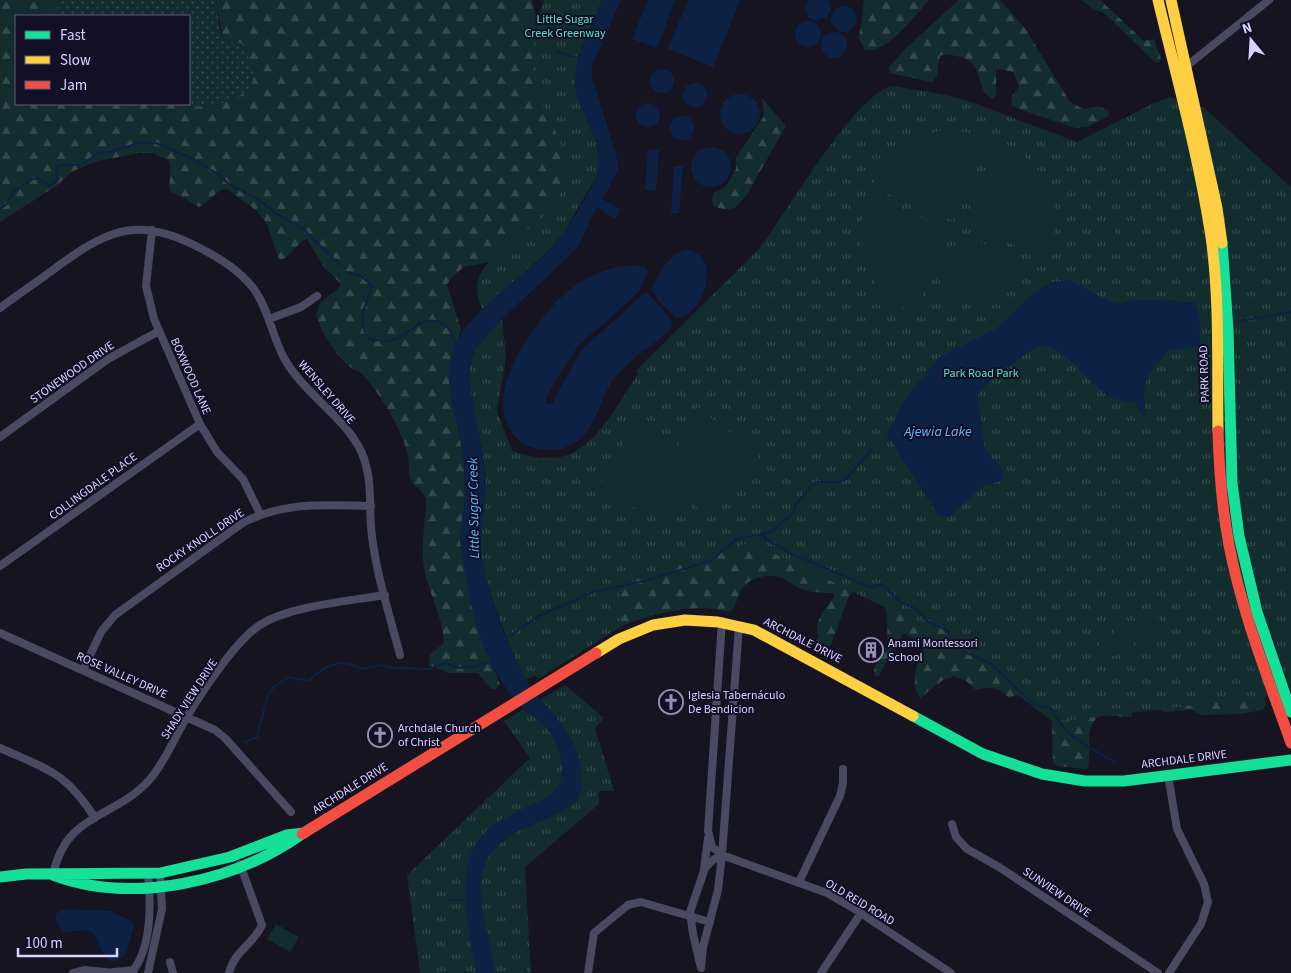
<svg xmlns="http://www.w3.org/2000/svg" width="1291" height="973" font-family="'Source Sans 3',sans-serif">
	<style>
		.grass { fill: url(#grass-dots) }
		.forest { fill: url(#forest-firs) }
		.park { fill: url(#park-tufts) }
		.pitch { fill: #132c2d }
		.water { fill: #0d2144 }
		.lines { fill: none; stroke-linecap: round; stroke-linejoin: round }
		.stream { stroke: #0d2144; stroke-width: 2 }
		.street { stroke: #4a4962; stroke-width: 8 }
		.fast { stroke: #16e098; stroke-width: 11 }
		.slow { stroke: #ffcf43; stroke-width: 11 }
		.jam { stroke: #f24e42; stroke-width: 11 }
		.labels { text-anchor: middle; stroke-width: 4; stroke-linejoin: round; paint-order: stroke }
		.park-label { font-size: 12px; fill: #5fe0c0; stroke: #130f26 }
		.street-label { font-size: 12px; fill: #d9d4ff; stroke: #130f26 }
		.poi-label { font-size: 12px; fill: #d9d4ff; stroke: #130f26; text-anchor: start }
		.water-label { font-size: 14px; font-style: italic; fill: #62b6ff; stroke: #130f26 }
	</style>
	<defs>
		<pattern id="grass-dots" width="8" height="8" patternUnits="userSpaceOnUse" patternTransform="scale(1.25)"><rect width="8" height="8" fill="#132c2d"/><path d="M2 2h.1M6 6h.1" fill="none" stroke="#354a4c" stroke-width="1.8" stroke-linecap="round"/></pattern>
		<pattern id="forest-firs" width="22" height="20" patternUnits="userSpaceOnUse" patternTransform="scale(1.25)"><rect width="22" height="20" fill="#132c2d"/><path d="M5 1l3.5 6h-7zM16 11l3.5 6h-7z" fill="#354a4c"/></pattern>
		<pattern id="park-tufts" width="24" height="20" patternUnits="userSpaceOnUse" patternTransform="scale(1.25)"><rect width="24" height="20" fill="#132c2d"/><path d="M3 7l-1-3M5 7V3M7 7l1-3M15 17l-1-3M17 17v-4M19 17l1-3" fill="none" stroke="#354a4c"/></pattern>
	</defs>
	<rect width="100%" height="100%" fill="#161421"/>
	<path class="grass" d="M58 0H216L220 32 228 42 241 43C253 56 256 71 252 88 230 106 202 110 174 104H189V16H57Z"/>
	<path class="forest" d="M0 0H58L57 16H16V104H174C202 110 230 106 252 87 256 71 252 56 241 43L228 42 223 39 216 0H532L572 159 564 188 556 203 539 227 495 261 464 267 450 279 447 285 461 329 450 368V385L464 461 465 500 460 542 482 641 500 684 496 689H491L478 673H448L429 665 430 654 444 643C443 617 429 594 424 568 420 546 426 522 426 499 423 490 413 487 410 478 408 470 410 460 407 451 399 425 381 395 363 375 359 371 354 370 350 367 339 359 318 329 317 316 316 297 334 297 341 284L323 266 307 239C296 242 293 257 279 260L267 224 257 211 227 189C216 189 209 203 199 207 189 202 182 195 171 192 167 180 173 169 169 160L152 153H140L98 161 73 171 56 186 0 222Z
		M864 0H929C915 15 887 54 865 50L859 39Z
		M959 0H1000L1025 28 1070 102 1083 109 1098 106 1108 110 1109 116 1087 127 1075 128 1016 108 1012 106 1011 98 1019 86 1013 72 1000 69 996 71V95L993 99C972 89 988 62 956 56 951 55 946 54 940 56L937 76 932 82 890 73 889 67 907 47Z
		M1081 0H1100L1144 41 1154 39 1161 59 1159 62H1155L1104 13 1092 8Z
		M762 98 786 126 746 196 736 207 728 210 715 207 712 201 714 192 723 189 728 183 736 169V157L764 116Z
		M503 492 698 524 1260 680 1266 705 1262 710 1241 714 1202 715 1192 710 1164 712 1154 708 1132 709V717L1100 715C1083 728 1092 748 1088 767L1086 769 1057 766 1053 762 1052 721 1018 695 1009 698C1000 687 989 686 976 690L966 681 954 676 943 680 920 698C909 684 918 663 923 648L921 643 903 633 878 677 875 676C871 664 881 662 885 652 890 640 886 620 886 607L855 591 849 596 831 645 823 650H817L814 647 819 637C812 622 825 609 834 597L833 593C824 593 814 593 805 590 796 588 790 581 781 578 770 573 753 577 745 585 737 593 738 605 730 612 693 603 655 612 622 626L618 625Z"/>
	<path class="park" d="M544 0H602L578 58 600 162 597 175 565 231 547 252 482 310C480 303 477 295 477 288 477 251 550 228 564 186 575 151 546 122 537 90 529 63 535 26 544 0Z
		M893 86 942 94 974 103 1077 142 1154 103 1170 97 1204 108 1291 187V691L1263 697 1062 721 942 619 915 622 750 542 620 585 622 626 538 679 535 675 524 681C509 641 490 602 482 560 477 534 485 510 486 484 487 448 458 379 475 350 481 339 494 329 502 319L506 358 497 411 512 451C524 454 537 459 550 458 593 458 616 405 638 374L636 371 759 249C785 216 856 91 893 86Z
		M565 685 604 718 595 728 614 791H599V804L525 867 531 973H420L407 875 530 758 504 721Z"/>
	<path class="pitch" d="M953 130 988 137 956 218 951 220 871 187C888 152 913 131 953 130Z
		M998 141C1049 163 1063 202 1050 254L1045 257 968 227 965 221Z
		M867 196 948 228 950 234 920 303 911 312C863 288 851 245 867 196Z
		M1108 223 1121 240 1110 248 1097 231Z
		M964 235 1022 260C1003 298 974 310 935 296L959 237Z
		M697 407 759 454V460L746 476 705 515 686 498 673 521 617 502 601 493 600 486 636 420C650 422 665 442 675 451Z
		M1160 618 1164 632 1139 638 1135 624Z
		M1128 626 1134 651 1120 654 1114 629Z
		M1111 630 1117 655 1103 659 1097 634Z
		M276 924 299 937 290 952 267 939Z"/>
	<path class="water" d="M602 0H621L592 66V76L618 162V169L603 199 620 210 615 219 597 207C589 220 584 240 574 251 548 278 518 301 493 329 488 336 480 342 475 349 460 374 485 449 486 482 487 507 478 532 482 558 488 595 503 634 520 668 541 713 586 728 581 788 579 825 488 818 481 880 478 903 492 947 495 973H476C469 926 448 859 493 825 510 813 533 806 551 795 571 779 561 745 546 727 538 718 526 713 518 704 507 691 496 674 489 659 473 624 466 583 461 546 459 531 463 516 465 501 466 488 465 473 464 461 461 424 438 382 455 346 471 309 517 281 546 254 563 236 588 198 597 175 608 145 577 114 575 85 574 55 592 27 602 0Z
		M648 0H675L657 48 632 39Z
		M688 0H740L713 67 668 49Z
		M808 0H828L831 10 827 17 815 21 808 17 805 9Z
		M831 19a13 13 0 1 1 26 0a13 13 0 1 1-26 0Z
		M795 34a13 13 0 1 1 26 0a13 13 0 1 1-26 0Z
		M821 45a13 13 0 1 1 26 0a13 13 0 1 1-26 0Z
		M650 81a12 12 0 1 1 24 0a12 12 0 1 1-24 0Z
		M683 95a12 12 0 1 1 24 0a12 12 0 1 1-24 0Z
		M720 114a20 20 0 1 1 40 0a20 20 0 1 1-40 0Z
		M636 115a12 12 0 1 1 24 0a12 12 0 1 1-24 0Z
		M670 128a12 12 0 1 1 24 0a12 12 0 1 1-24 0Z
		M691 167a20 20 0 1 1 40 0a20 20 0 1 1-40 0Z
		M648 149 659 150 656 191 645 190Z
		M674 166H683L679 213H671Z
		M688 250C725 258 701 319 676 318L661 304 651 289C659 274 669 252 688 250Z
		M635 265 645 267 648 271 639 292 578 346 546 397V403L552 404 581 350 645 293H648L672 321 671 329C651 348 624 361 610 385 598 405 595 430 575 443 563 450 548 452 535 448 524 446 516 439 511 431 482 390 539 313 572 288 590 274 612 266 635 265Z
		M1067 280 1072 281 1109 302 1121 304 1134 300H1171L1195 303 1199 313 1200 344 1192 348 1169 350 1148 375 1144 391 1145 416 1138 411 1136 403C1127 400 1118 401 1110 397 1092 387 1059 338 1037 347 1029 351 1022 357 1015 362 1001 373 988 381 978 394L985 450 1002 469 1004 480 981 487 949 517 938 515 887 434 905 399 939 357 997 328 1034 292 1053 282Z
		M63 909 111 911 133 922V929L126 955 116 961H110C99 954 99 936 91 932 84 929 70 932 63 932L56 922V914Z"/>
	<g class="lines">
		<path class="stream" d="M556 51 580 59
			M0 209 6 205 14 191 33 179 38 178 50 186 57 181 56 168 60 165H82L98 153 110 152 139 143H156L191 158 218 174 230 185 255 197 274 212 303 229 340 265
			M347 272 361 276 372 286C367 308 355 313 368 338 376 341 388 342 396 339 404 337 409 330 416 326 437 313 451 325 456 346
			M1241 321 1291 312
			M887 440 892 437
			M762 534C768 544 779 545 788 552L862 584 871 587 881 584 902 603 916 609 927 621 948 631 955 646 960 650 991 664 1034 705 1051 708C1066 738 1087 746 1115 762
			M507 638 537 617 593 592 644 581 710 561 737 539 772 532 794 512 795 506 813 484 818 482H839L846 479 872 449
			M246 742 257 737 268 695 274 687 288 677 309 681C324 665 342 657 362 669L382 665 394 668 429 669 446 663C465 673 474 665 493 662
			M450 900H468"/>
		<path class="street" d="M1183 69 1269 0
			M152 230 146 286 154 319 200 424 217 452 243 479 260 514
			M0 308C20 293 41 279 61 264 112 227 142 217 200 248 221 259 239 270 254 289 269 310 272 336 284 358 304 394 343 415 361 451 374 480 368 507 372 537 377 577 390 616 400 655
			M269 319 301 307 317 296
			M0 437 108 359 159 331
			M0 566 200 424
			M722 621 708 831 712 847 722 855 739 626
			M0 633 215 730 225 738 291 812
			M83 670 101 632 115 615 244 522C288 501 325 505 371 506
			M0 748C47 769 66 772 95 818
			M1168 775 1177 829 1204 884 1208 902 1201 924 1169 973
			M952 824 956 837 967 849 999 867 1158 973
			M722 855 827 893 853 908 951 973
			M722 855 718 890 703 947 701 968 693 934 690 912 705 868 713 860Z
			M704 869 708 838
			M53 875C66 811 115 820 151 778 165 761 173 741 184 722 198 697 236 640 260 625 289 606 350 601 385 595
			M799 882 840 796 843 783V769
			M170 962 173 973
			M73 973 84 970 105 972
			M105 973 134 970
			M131 973C152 949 151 904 148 874
			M148 973 162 909 160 873
			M229 973C234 951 254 944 262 925L240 864
			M588 973 594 933 628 905 641 902 710 922
			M821 973 861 913"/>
		<path class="fast" d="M1222 243 1228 330 1232 483 1239 536 1257 612 1291 712
			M913 716 983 754 1042 774 1085 781H1124L1291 760
			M53 875C133 905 234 882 302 834
			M0 877 26 874 160 873 230 857 287 835 304 833"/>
		<path class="slow" d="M1158 0C1177 79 1199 157 1211 237 1220 301 1217 366 1218 431
			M1171 0 1217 208 1222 243
			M596 653 619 639 653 625 685 620 718 622 754 630 913 716"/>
		<path class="jam" d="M1218 431C1219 469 1222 508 1229 545 1242 613 1268 678 1291 743
			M302 834 596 653"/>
	</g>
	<defs>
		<symbol id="building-ring" viewBox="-11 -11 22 22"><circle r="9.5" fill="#130f26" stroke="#9591b1" stroke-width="1.5"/><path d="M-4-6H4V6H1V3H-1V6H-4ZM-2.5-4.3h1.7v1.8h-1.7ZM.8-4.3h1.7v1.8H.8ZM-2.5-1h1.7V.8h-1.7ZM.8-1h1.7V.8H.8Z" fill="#9591b1"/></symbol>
		<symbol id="church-ring" viewBox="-11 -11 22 22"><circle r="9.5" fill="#130f26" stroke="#9591b1" stroke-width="1.5"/><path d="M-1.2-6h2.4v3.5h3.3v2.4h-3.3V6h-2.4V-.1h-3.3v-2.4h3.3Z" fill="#9591b1"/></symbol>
	</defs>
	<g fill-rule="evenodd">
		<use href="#building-ring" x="857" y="636" width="28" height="28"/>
		<use href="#church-ring" x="657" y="688" width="28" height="28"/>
		<use href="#church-ring" x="366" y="721" width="28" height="28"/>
	</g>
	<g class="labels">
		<g class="park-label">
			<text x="565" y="23">Little Sugar<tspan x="565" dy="14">Creek Greenway</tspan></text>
			<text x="981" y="377">Park Road Park</text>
		</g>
		<g class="street-label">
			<text transform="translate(72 372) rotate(-35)" y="4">STONEWOOD DRIVE</text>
			<text transform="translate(1204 374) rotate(-92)" y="4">PARK ROAD</text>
			<text transform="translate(191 376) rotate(66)" y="4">BOXWOOD LANE</text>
			<text transform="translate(327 392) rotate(49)" y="4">WENSLEY DRIVE</text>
			<text transform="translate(93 486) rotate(-36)" y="4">COLLINGDALE PLACE</text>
			<text transform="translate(200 540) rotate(-34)" y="4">ROCKY KNOLL DRIVE</text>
			<text transform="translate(803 640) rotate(27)" y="4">ARCHDALE DRIVE</text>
			<text transform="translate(122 675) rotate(24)" y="4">ROSE VALLEY DRIVE</text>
			<text transform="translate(189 699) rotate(-57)" y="4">SHADY VIEW DRIVE</text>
			<text transform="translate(1184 759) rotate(-7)" y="4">ARCHDALE DRIVE</text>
			<text transform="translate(350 788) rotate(-32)" y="4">ARCHDALE DRIVE</text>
			<text transform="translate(1057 892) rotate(34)" y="4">SUNVIEW DRIVE</text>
			<text transform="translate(860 902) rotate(31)" y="4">OLD REID ROAD</text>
		</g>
		<g class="poi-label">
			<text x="888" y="647">Anami Montessori<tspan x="888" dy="14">School</tspan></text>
			<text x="688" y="699">Iglesia Tabernáculo<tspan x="688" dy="14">De Bendicion</tspan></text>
			<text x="398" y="732">Archdale Church<tspan x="398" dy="14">of Christ</tspan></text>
		</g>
		<g class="water-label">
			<text x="938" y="436">Ajewia Lake</text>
			<text transform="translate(473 508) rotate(-91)" y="5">Little Sugar Creek</text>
		</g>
	</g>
	<rect x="15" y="15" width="175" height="90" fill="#130f26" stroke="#625e7d"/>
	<rect x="25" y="31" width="25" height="8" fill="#16e098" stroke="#625e7d"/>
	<text x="60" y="40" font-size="15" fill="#d9d4ff">Fast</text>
	<rect x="25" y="56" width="25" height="8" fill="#ffcf43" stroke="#625e7d"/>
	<text x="60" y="65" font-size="15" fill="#d9d4ff">Slow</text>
	<rect x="25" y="81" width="25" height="8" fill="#f24e42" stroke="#625e7d"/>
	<text x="60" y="90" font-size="15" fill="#d9d4ff">Jam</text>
	<g transform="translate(1251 40) rotate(342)" stroke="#130f26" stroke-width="4" paint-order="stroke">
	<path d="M0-4L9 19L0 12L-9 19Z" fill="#d9d4ff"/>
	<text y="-8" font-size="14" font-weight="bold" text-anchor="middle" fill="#d9d4ff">N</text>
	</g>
	<path d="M18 948v8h99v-8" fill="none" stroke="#d9d4ff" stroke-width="2.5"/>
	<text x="25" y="948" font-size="15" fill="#d9d4ff" stroke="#130f26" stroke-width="4" paint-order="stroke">100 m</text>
</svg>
